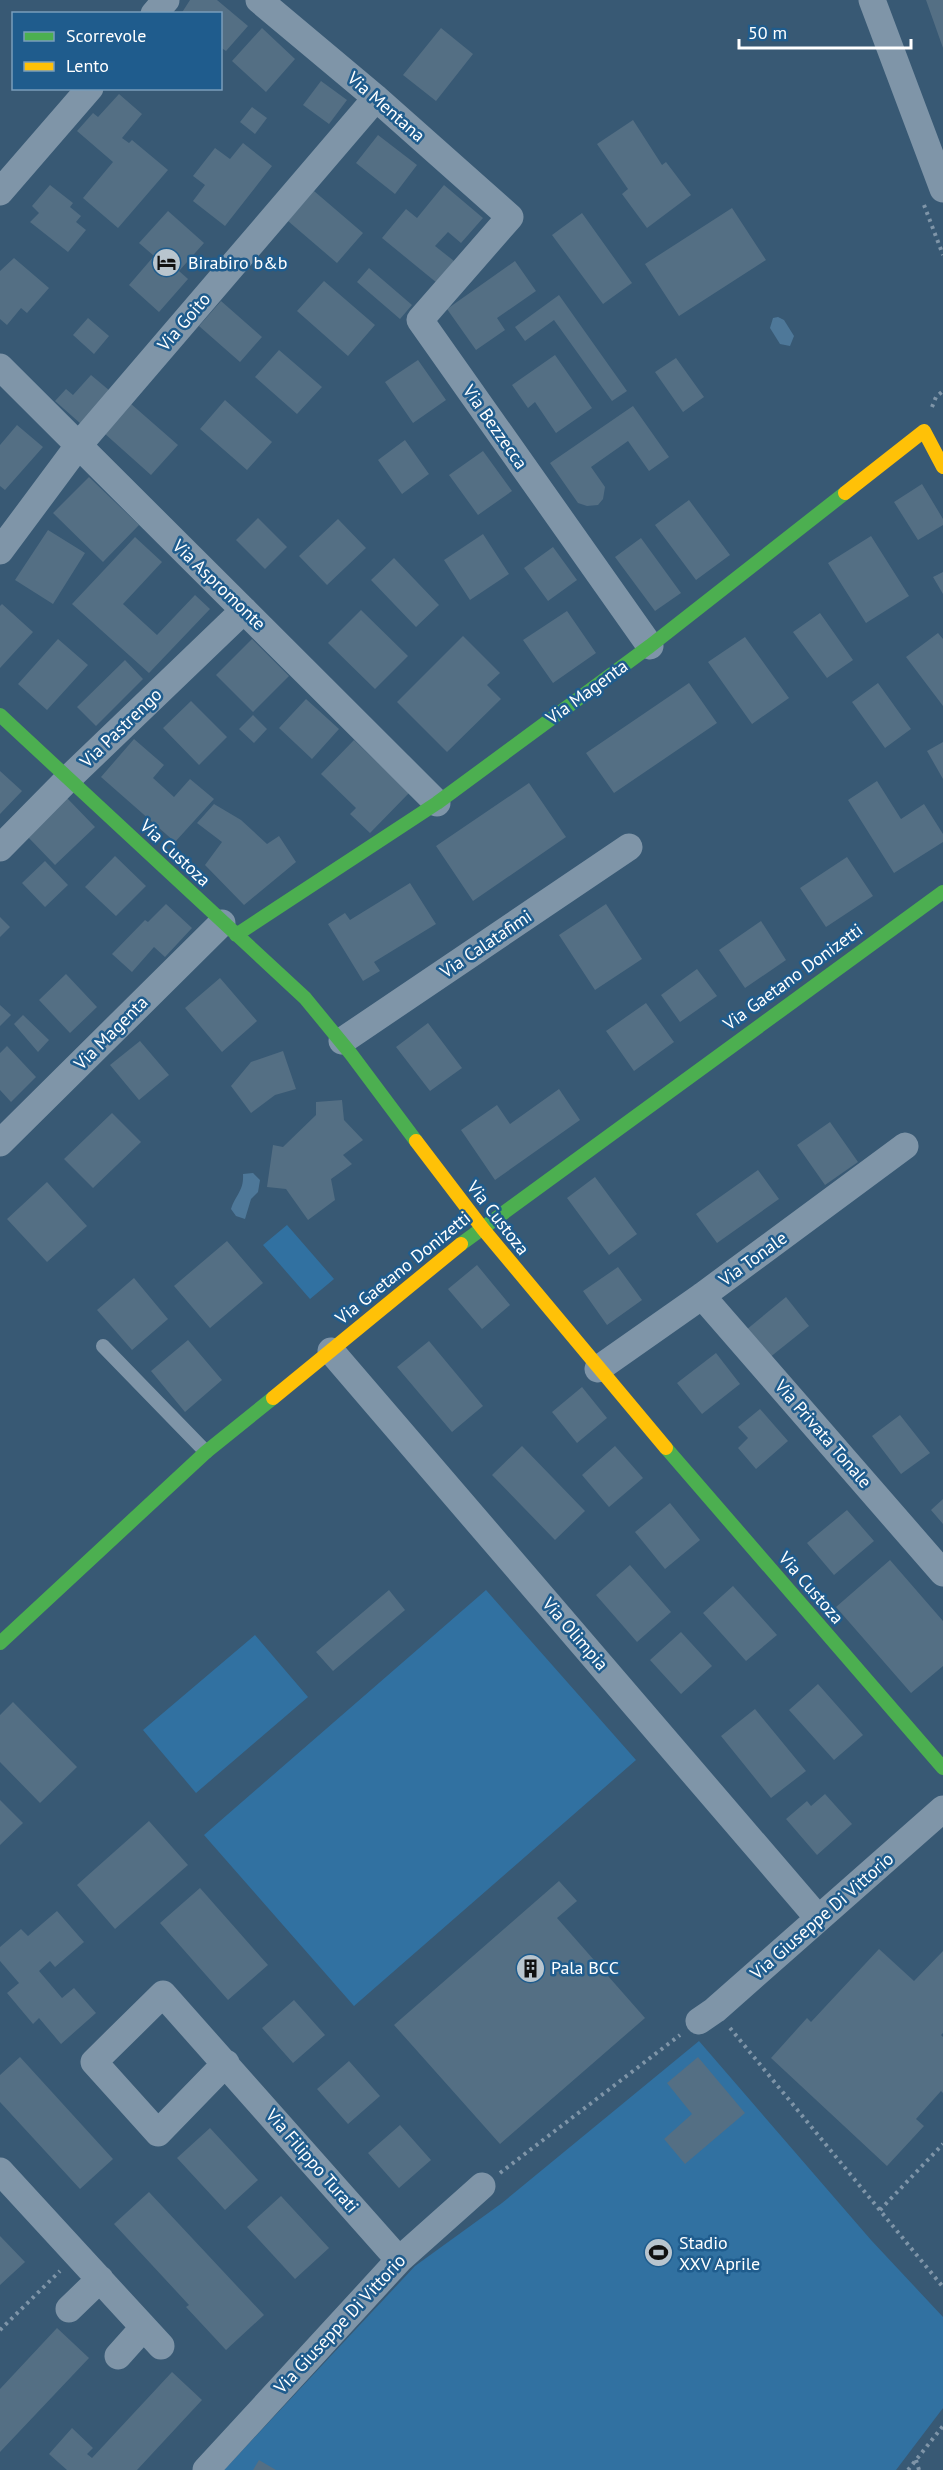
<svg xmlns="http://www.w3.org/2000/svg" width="943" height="2470" font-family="'PT Sans',sans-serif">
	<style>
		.green { fill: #3171a1 }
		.water { fill: #4e7899 }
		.building { fill: #546f84 }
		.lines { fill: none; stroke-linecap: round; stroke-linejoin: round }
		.path { stroke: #7f95a8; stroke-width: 4; stroke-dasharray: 3 4.5; stroke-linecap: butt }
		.lane { stroke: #7f95a8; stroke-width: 14 }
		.street { stroke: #7f95a8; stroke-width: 27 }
		.fast { stroke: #4caf50; stroke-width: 14 }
		.slow { stroke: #ffc107; stroke-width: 14 }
		.labels { text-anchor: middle; stroke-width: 5; stroke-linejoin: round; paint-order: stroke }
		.street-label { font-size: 18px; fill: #fff; stroke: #1f5c8d }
		.poi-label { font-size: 18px; fill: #fff; stroke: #1f5c8d; text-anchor: start }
	</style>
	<rect width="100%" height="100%" fill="#385974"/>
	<path class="green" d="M287 1225 334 1279 310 1299 263 1245Z
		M486 1590 636 1760 354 2006 204 1835Z
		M255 1635 308 1697 196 1793 143 1730Z
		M699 2041 871 2240 943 2317V2408L896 2470H224L415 2266 502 2203Z"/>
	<path class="water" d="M778 317 784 320 794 336 790 346 780 344 770 328 773 318Z
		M253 1173 260 1180 258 1192 251 1199 245 1219 236 1216 231 1209C236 1194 244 1191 243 1174Z"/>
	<path class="building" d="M190 0H217L248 26 226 51 220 47V14H181Z
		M926 0H943V48Z
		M262 28 295 59 266 92 232 61Z
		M441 28 473 54 436 101 403 75Z
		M321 81 347 100 329 124 303 105Z
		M119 94 142 114 122 138 129 143 132 140 168 170 118 228 83 198 113 162 77 131 93 113 98 117Z
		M252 107 267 118 255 134 240 122Z
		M633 120 662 165 666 162 691 195 647 228 622 194 628 189 597 144Z
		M378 135 417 165 395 194 356 163Z
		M243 143 272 166 225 226 193 201 205 185 193 176 215 148 230 159Z
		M50 185 73 203 70 207 81 216 76 222 86 230 68 252 30 222 39 213 32 206Z
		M444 185 483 218 461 243 448 232 435 246 454 261 437 283 382 238 406 209 417 218Z
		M314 191 363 233 337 263 288 221Z
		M732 208 766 260 679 316 645 264Z
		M168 211 204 243 179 271 188 279 159 312 129 285 154 256 139 243Z
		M582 213 632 283 603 304 552 235Z
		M14 258 49 288 27 313 21 308 7 325 0 319V271Z
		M515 261 536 291 497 318 505 330 476 350 447 309Z
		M369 268 412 305 400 319 357 282Z
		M324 281 375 325 348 356 297 311Z
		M559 295 627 391 612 401 554 320 525 341 515 327Z
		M221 301 262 337 240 362 199 326Z
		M88 318 109 336 94 354 73 335Z
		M279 350 322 387 297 414 255 377Z
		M555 355 592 408 556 433 535 402 528 408 512 385Z
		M676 358 704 397 683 412 655 372Z
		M418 360 446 400 413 423 385 382Z
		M91 375 110 391 81 424 55 401 66 389 73 395Z
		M225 400 272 442 247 470 200 429Z
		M130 403 178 445 151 475 104 433Z
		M633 406 669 457 649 471 628 441 591 467 605 487 603 499 598 505 587 506 578 503 550 463Z
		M17 425 43 447 5 490 0 486V445Z
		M405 440 429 474 402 494 378 460Z
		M483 451 512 491 478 515 449 475Z
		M89 477 139 525 103 562 53 513Z
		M922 484 943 519V525L918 540 894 502Z
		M689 500 730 555 696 580 655 525Z
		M258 518 287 547 265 569 236 540Z
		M338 519 366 548 327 585 299 556Z
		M48 530 85 553 53 604 15 580Z
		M483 534 509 574 470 600 444 560Z
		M871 536 909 596 866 623 828 563Z
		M135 537 162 562 123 604 157 635 195 595 210 609 149 673 72 604Z
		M641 538 681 593 655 611 615 557Z
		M553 547 577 580 548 601 524 568Z
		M394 558 439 605 416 627 371 580Z
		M943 572V594L933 577Z
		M2 604 33 632 0 668V606Z
		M361 610 408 656 375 689 328 643Z
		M567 611 596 653 553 683 523 640Z
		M820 613 853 660 827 678 793 632Z
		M938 633 943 639V706L906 657Z
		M463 636 500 673 487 685 501 699 447 752 397 702Z
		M745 637 789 698 752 724 708 662Z
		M58 639 88 665 47 710 18 684Z
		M252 639 289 676 253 712 216 675Z
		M125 660 143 679 96 726 77 707Z
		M689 683 717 723 614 793 586 753Z
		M878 683 911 729 885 748 852 702Z
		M306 699 339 729 312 759 279 728Z
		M191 701 227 737 199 765 163 728Z
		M253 715 267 729 254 743 239 729Z
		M134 739 164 765 153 778 174 797 190 779 214 799 175 842 101 777Z
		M354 740 409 793 370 833 350 814 356 808 321 774Z
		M943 742V779L927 751Z
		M0 771 22 791 0 814Z
		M877 781 901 819 924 804 943 834V842L894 873 848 800Z
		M529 783 566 837 473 901 436 846Z
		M67 798 95 827 55 865 27 836Z
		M214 804 241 820 267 844 279 836 296 862 244 905 205 865 222 842 197 823Z
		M115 856 146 886 116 916 85 887Z
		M847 857 873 896 826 927 800 888Z
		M45 861 68 885 45 907 22 883Z
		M410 883 436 924 374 962 380 971 363 981 328 924 345 913 350 920Z
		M166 904 192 928 165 957 154 947 132 972 112 954 145 920 148 922Z
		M606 904 642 959 595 990 559 935Z
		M0 917 10 927 0 937Z
		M761 921 786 960 745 988 719 950Z
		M697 969 717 996 680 1022 661 995Z
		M66 974 97 1007 70 1033 39 1000Z
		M220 978 257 1021 222 1052 185 1008Z
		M646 1003 674 1042 634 1071 606 1031Z
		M0 1005 11 1015 0 1026Z
		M23 1015 49 1040 38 1052 14 1024Z
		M428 1023 462 1068 430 1091 396 1047Z
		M140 1041 169 1075 139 1100 110 1065Z
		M7 1046 36 1077 11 1102 0 1090V1053Z
		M283 1051 296 1089 275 1095 251 1113 231 1086 251 1062Z
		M559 1089 580 1120 495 1180 461 1130 497 1105 510 1124Z
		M342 1100 344 1120 363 1140 343 1155 352 1164 331 1179 335 1200 308 1220 286 1189 267 1187 273 1145 283 1147 316 1115V1102Z
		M112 1113 141 1142 93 1188 64 1159Z
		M830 1122 858 1162 825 1185 797 1145Z
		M758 1170 779 1199 717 1243 696 1214Z
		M595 1177 637 1234 609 1255 567 1198Z
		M47 1182 87 1226 47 1262 7 1219Z
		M227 1241 263 1283 210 1328 174 1286Z
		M477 1265 510 1305 482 1329 448 1289Z
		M618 1267 642 1300 607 1325 583 1291Z
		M134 1278 168 1319 132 1350 97 1310Z
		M786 1297 809 1326 769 1358 746 1330Z
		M188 1340 222 1380 185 1412 151 1371Z
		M429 1341 483 1406 452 1432 397 1367Z
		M716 1353 740 1384 702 1414 677 1383Z
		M582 1387 607 1418 577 1443 552 1412Z
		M760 1409 788 1441 756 1469 738 1448 748 1438 738 1427Z
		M900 1415 930 1453 901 1474 872 1436Z
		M522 1446 585 1511 555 1540 492 1475Z
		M615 1446 643 1478 609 1507 582 1475Z
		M943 1499V1524L931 1510Z
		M670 1503 700 1540 665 1569 635 1532Z
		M847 1510 874 1541 834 1575 807 1543Z
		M890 1560 943 1621V1666L911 1693 836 1607Z
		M630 1565 671 1612 637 1642 596 1595Z
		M733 1586 777 1635 746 1661 703 1613Z
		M389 1590 405 1610 333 1671 316 1652Z
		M681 1632 712 1666 681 1694 650 1660Z
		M818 1684 863 1735 834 1760 789 1710Z
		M13 1702 77 1767 40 1803 0 1762V1715Z
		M755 1709 806 1771 771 1798 721 1736Z
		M825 1794 852 1824 817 1855 786 1819 807 1801 811 1806Z
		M0 1800 23 1823 0 1845Z
		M149 1821 188 1865 115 1929 77 1885Z
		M559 1881 577 1901 557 1918 645 2018 500 2144 394 2025Z
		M200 1888 268 1965 228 2000 160 1923Z
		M57 1911 84 1942 55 1967 50 1961 39 1971 62 1998 74 1988 96 2013 61 2044 39 2018 33 2024 7 1993 19 1983 0 1961V1947L21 1929 28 1936Z
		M879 1949 914 1981 943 1951V2033L941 2035 943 2037V2093L941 2091 916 2119 924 2126 887 2166 771 2058 807 2018 811 2022Z
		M294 2000 325 2035 293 2063 262 2028Z
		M20 2057 113 2159 80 2189 0 2102V2075Z
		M698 2057 745 2113 685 2164 664 2139 692 2114 667 2083Z
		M349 2061 380 2096 348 2124 317 2089Z
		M400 2125 431 2160 399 2188 368 2153Z
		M210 2128 258 2180 225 2210 177 2158Z
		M149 2192 264 2315 226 2350 186 2307 189 2305 114 2224Z
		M281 2196 329 2248 295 2279 247 2227Z
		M0 2236 25 2262 0 2285Z
		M57 2328 89 2358 0 2452V2389Z
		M172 2372 202 2400 137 2470H67L49 2454 72 2428 93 2448 87 2454 92 2458Z
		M259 2460 276 2470H253Z"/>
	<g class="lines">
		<path class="path" d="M924 205 943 255
			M932 407 936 397 943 391
			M730 2028 943 2287
			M500 2173 680 2035
			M880 2210 943 2144
			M0 2330 60 2271
			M916 2460 919 2470
			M908 2470 943 2426"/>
		<path class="lane" d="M103 1346 206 1452"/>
		<path class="street" d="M259 0 376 98 510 217 420 320 650 646
			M872 0 943 189
			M154 14 166 0
			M0 192 90 88
			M0 367 437 803
			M0 551 78 446 376 98
			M0 848 69 778 244 610
			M342 1041 629 847
			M0 1143 222 923
			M702 1296 943 1573
			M331 1351 818 1918
			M598 1369 702 1296 905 1146
			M699 2021 715 2010 943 1809
			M226 2063 158 2133 94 2062 163 1994 399 2260
			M0 2171 161 2346
			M69 2309 100 2279
			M118 2356 143 2328
			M206 2470 399 2260 482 2186"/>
		<path class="fast" d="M0 715 305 998 351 1054 416 1141
			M236 935 437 803 650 646 845 493
			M461 1244 943 892
			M666 1448 943 1768
			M0 1643 206 1452 273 1398"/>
		<path class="slow" d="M845 493 924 431 943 467
			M416 1141 483 1229 666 1448
			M273 1398 461 1244"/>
	</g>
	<defs>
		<symbol id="hotel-disc" viewBox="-11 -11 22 22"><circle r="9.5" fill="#b9c5ce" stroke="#1f5c8d"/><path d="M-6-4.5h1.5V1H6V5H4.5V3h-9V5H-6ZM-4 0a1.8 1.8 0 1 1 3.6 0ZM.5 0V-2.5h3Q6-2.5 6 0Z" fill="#111"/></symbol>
		<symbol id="building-disc" viewBox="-11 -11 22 22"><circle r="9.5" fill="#b9c5ce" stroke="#1f5c8d"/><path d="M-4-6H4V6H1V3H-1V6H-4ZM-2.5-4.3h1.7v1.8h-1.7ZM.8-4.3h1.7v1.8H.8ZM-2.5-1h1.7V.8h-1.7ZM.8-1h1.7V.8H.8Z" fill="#111"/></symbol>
		<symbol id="stadium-disc" viewBox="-11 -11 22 22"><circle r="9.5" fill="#b9c5ce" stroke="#1f5c8d"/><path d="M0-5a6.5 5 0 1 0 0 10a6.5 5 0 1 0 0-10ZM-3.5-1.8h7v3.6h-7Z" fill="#111"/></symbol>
	</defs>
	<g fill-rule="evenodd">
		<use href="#hotel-disc" x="150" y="246" width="33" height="33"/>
		<use href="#building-disc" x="514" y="1952" width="33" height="33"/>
		<use href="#stadium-disc" x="642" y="2236" width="33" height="33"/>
	</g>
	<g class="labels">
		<g class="street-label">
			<text transform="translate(386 107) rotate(41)" y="6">Via Mentana</text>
			<text transform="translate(184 322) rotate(-49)" y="6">Via Goito</text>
			<text transform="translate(495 427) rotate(55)" y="6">Via Bezzecca</text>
			<text transform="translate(219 585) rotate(44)" y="6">Via Aspromonte</text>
			<text transform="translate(587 692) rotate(-36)" y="6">Via Magenta</text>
			<text transform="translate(121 728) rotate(-44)" y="6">Via Pastrengo</text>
			<text transform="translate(175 853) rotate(43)" y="6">Via Custoza</text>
			<text transform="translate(486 944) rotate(-34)" y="6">Via Calatafimi</text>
			<text transform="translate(793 977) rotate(-36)" y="6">Via Gaetano Donizetti</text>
			<text transform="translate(111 1033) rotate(-45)" y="6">Via Magenta</text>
			<text transform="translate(498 1218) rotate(52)" y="6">Via Custoza</text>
			<text transform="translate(753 1259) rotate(-36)" y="6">Via Tonale</text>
			<text transform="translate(403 1268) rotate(-39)" y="6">Via Gaetano Donizetti</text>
			<text transform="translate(823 1434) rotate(49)" y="6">Via Privata Tonale</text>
			<text transform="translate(811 1588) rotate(49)" y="6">Via Custoza</text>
			<text transform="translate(575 1634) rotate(49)" y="6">Via Olimpia</text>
			<text transform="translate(822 1916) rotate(-41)" y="6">Via Giuseppe Di Vittorio</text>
			<text transform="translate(312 2161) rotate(49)" y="6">Via Filippo Turati</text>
			<text transform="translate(340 2324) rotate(-47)" y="6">Via Giuseppe Di Vittorio</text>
		</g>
		<g class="poi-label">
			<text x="188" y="269">Birabiro b&amp;b</text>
			<text x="551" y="1974">Pala BCC</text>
			<text x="679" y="2249">Stadio<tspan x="679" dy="21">XXV Aprile</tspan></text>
		</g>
	</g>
	<rect x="12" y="12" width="210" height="78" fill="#1f5c8d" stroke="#799dbb" stroke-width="1.5"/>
	<rect x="24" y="32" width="30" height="9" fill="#4caf50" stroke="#799dbb" stroke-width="1.5"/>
	<text x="66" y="42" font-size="18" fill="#ffffff">Scorrevole</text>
	<rect x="24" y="62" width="30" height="9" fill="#ffc107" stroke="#799dbb" stroke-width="1.5"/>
	<text x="66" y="72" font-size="18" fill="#ffffff">Lento</text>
	<path d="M739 39v9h172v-9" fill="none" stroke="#ffffff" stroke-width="3"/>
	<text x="748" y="39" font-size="18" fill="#ffffff" stroke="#1f5c8d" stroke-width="4.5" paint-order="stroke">50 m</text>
</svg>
